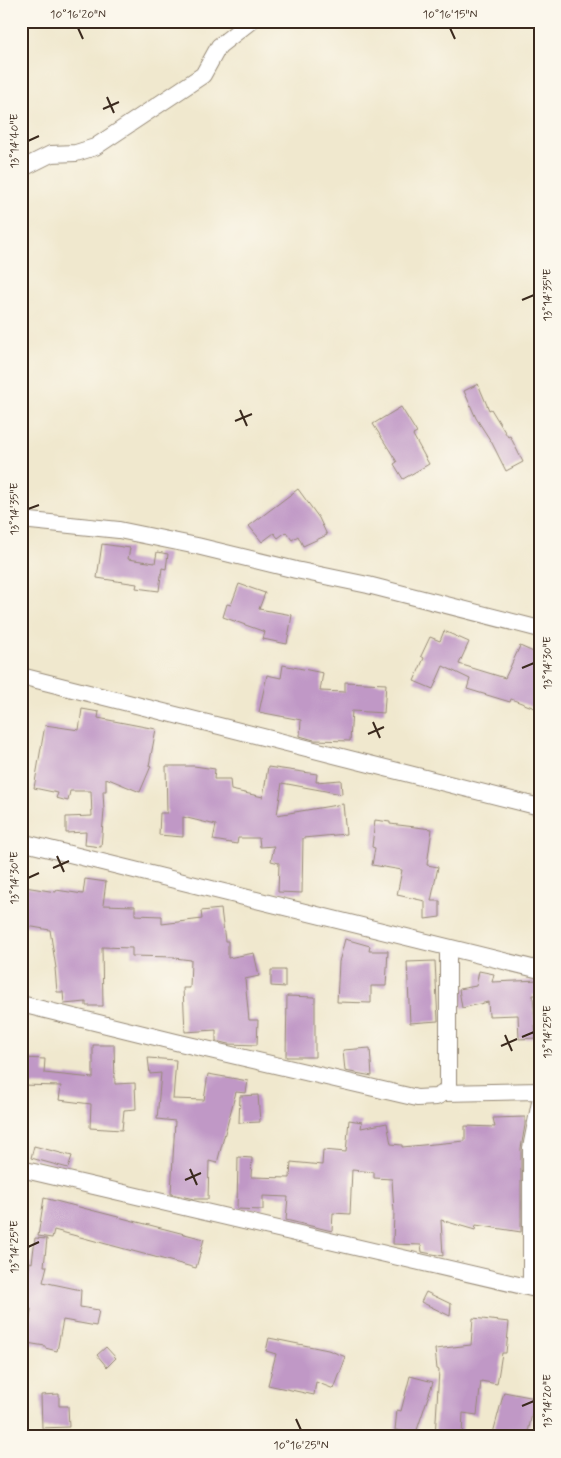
<svg xmlns="http://www.w3.org/2000/svg" width="561" height="1458" font-family="Mynerve,sans-serif">
	<style>
		.building { fill: #c098c6 }
		.lines { fill: none; stroke-linecap: round; stroke-linejoin: round }
		.minor-casing { stroke: #968976; stroke-width: 18 }
		.minor { stroke: #fff; stroke-width: 16 }
		.ticks { fill: none; stroke: #3b2a1e; stroke-width: 2 }
		.neatline { fill: none; stroke: #3b2a1e; stroke-width: 2 }
		.ticks-label { font-size: 12px; text-anchor: middle; fill: #3b2a1e }
	</style>
	<rect width="100%" height="100%" fill="#fbf7ec"/>
	<filter id="ink" filterUnits="userSpaceOnUse"><feTurbulence type="fractalNoise" baseFrequency=".02" numOctaves="2"/><feDisplacementMap in="SourceGraphic" scale="10" xChannelSelector="R" yChannelSelector="G"/><feConvolveMatrix kernelMatrix="1 2 1 2 8 2 1 2 1" color-interpolation-filters="sRGB"/></filter>
	<filter id="wash" filterUnits="userSpaceOnUse"><feTurbulence type="fractalNoise" baseFrequency=".0096" numOctaves="4" result="noise"/><feDisplacementMap in="SourceGraphic" scale="20" xChannelSelector="R" yChannelSelector="G"/><feGaussianBlur stdDeviation="1.12" result="paint"/><feColorMatrix in="noise" values="0 0 0 0 0 0 0 0 0 0 0 0 0 0 0 0 0 1.4 0 .05"/><feComposite in="paint" operator="in"/></filter>
	<g filter="url(#wash)">
		<rect width="100%" height="100%" fill="#f0e8ce"/>
		<g id="blocks">
			<path class="building" d="M478 384 489 410 491 409 508 437 510 436 523 462 506 471 492 443 476 418 464 391Z
				M401 407 417 433 413 435 429 464 403 479 394 464 397 462 373 424Z
				M298 489 319 518 327 535 303 546 298 536 292 540 286 532 278 538 274 533 262 542 249 526Z
				M102 544 130 548 128 559 155 563 157 552 168 554 166 569 162 568 159 591 136 588 137 584 97 578Z
				M239 584 265 593 259 609 292 615 287 644 263 639 265 632 223 617 227 604 231 605Z
				M444 631 469 642 459 664 505 678 520 646 540 655V710L511 699 510 702 467 689 470 679 443 666 433 689 414 681 424 658 421 656 430 637 440 641Z
				M283 665 323 673 320 691 345 692V682L386 684 384 713 352 711 350 741 314 740 300 736 301 720 259 712 267 675 281 678Z
				M82 709 99 712 98 718 156 729 149 766H151L140 792 106 778V791H103L104 811 101 847 85 845 86 832 66 833V817L92 816 91 791H70L68 801 56 798 58 793 34 788 45 725 79 730Z
				M166 766H194L215 769 214 779H230L231 790 263 797 268 767 317 774 316 782 341 780 342 794 282 783 277 815 343 804 346 834 303 838 302 893 278 892 279 863 271 861 274 846 260 847 259 838H238L237 844 213 840 216 825 183 817V837L159 835 160 813H167Z
				M375 820 390 822V824L432 829 427 865 438 867 431 901H440V917L425 919V901L397 895 402 870 372 865 375 848 372 847Z
				M85 879 106 882 103 905 135 906V915L162 916V924L202 919 201 911 221 909 225 941H228V958L254 953 259 976 245 979 249 1020H258L257 1045 228 1044 216 1041V1030L185 1032 183 988H190L191 960 175 958V957L132 956V948L102 947 103 1006H86V1002L64 1004 63 992H57L55 968H56L50 930 21 925V909L25 887 56 892V890L83 894Z
				M345 939 370 946 369 951H388L386 986H371V1003L337 1002 339 962Z
				M435 961 438 1021 410 1023 407 962Z
				M271 970H285V987L271 986Z
				M479 971 494 974 492 982 540 980V995H533L536 1038 519 1039 518 1015 489 1016 488 1002 462 1008 459 989 476 986Z
				M287 996 315 997V1057H286Z
				M93 1045H114L115 1084 135 1083 136 1109 124 1110 122 1130 90 1128 91 1104 59 1100 61 1086 21 1085V1058L45 1059 44 1073 93 1078Z
				M370 1048 372 1076 345 1071 343 1050Z
				M148 1058 176 1060 173 1099 204 1100 208 1074 248 1081 246 1093 236 1092 217 1163 209 1161 208 1199H194L171 1194 175 1121 157 1119 161 1073 150 1074Z
				M258 1095 260 1122 239 1123 240 1096Z
				M525 1117V1125L521 1148V1232L476 1225 475 1230 441 1220 443 1256 422 1252 421 1245 393 1244 394 1212 392 1179 374 1178V1172L352 1170 350 1214 333 1213 332 1231 286 1220 288 1197 263 1196V1210L237 1209 238 1157 252 1158 251 1177 290 1178 291 1162 322 1165 323 1150 346 1152 349 1120 362 1122 361 1128 387 1123 391 1144 402 1145V1147L465 1141V1126L495 1127 493 1118Z
				M34 1146 72 1156 68 1168 31 1158Z
				M44 1198 204 1239 196 1268 54 1230 52 1238 38 1236Z
				M35 1238 47 1239 44 1266H47L43 1282 81 1290 80 1307 99 1310 96 1326 63 1320 57 1351 45 1348V1346L27 1343 31 1309 21 1308V1277L27 1278 30 1262 32 1263Z
				M426 1292 451 1304 450 1316 421 1302Z
				M473 1318 509 1322 506 1353H502L497 1384 481 1381 477 1415 463 1413 462 1437H435L439 1370 437 1369 435 1349 471 1345Z
				M269 1338 328 1350 346 1357 334 1389 316 1382 314 1395 268 1385 276 1354 266 1351Z
				M106 1347 116 1358 107 1367 97 1355Z
				M410 1376 433 1382 416 1433 395 1430 397 1410 401 1411Z
				M504 1392 540 1399V1415L532 1414 527 1437H492Z
				M59 1394V1406H68L69 1427 42 1428 41 1395Z"/>
		</g>
	</g>
	<g filter="url(#ink)">
		<use href="#blocks" fill-opacity="0" stroke="#968976" stroke-width="1"/>
		<g class="lines">
			<defs>
				<path id="minor" d="M21 169 51 154 76 153 95 147 203 75 219 46 251 21
					M21 520 119 530 197 546 296 570 368 585 540 629
					M21 676 540 807
					M21 842 540 970
					M21 1004 180 1043 417 1098 436 1097 444 1093 540 1091
					M444 1093 448 1087V948
					M21 1169 540 1290
					M531 1288V1148L540 1102"/>
			</defs>
			<use href="#minor" class="minor-casing"/>
			<use href="#minor" class="minor"/>
		</g>
	</g>
	<path class="ticks" d="M78 28 83 39M450 28 455 39M107 97 114 113M103 109 119 102M28 141 39 136M522 300 534 295M240 410 247 426M235 421 252 414M28 509 39 505M522 668 534 663M373 722 380 738M368 734 384 727M57 856 64 872M53 868 69 861M28 878 39 873M505 1035 512 1051M522 1037 534 1032M501 1046 517 1039M190 1169 197 1185M185 1180 201 1173M28 1247 39 1242M522 1406 534 1401M296 1419 301 1430"/>
	<rect width="561" height="1458" fill="none" stroke="#fbf7ec" stroke-width="55"/>
	<rect x="28" y="28" width="506" height="1402" class="neatline"/>
	<g class="ticks-label">
		<text x="78" y="18">10°16'20"N</text>
		<text x="450" y="18">10°16'15"N</text>
		<text transform="translate(14 141) rotate(-90)" y="4">13°14'40"E</text>
		<text transform="translate(547 295) rotate(-90)" y="4">13°14'35"E</text>
		<text transform="translate(14 509) rotate(-90)" y="4">13°14'35"E</text>
		<text transform="translate(547 663) rotate(-90)" y="4">13°14'30"E</text>
		<text transform="translate(14 878) rotate(-90)" y="4">13°14'30"E</text>
		<text transform="translate(547 1032) rotate(-90)" y="4">13°14'25"E</text>
		<text transform="translate(14 1247) rotate(-90)" y="4">13°14'25"E</text>
		<text transform="translate(547 1401) rotate(-90)" y="4">13°14'20"E</text>
		<text x="301" y="1449">10°16'25"N</text>
	</g>
</svg>
